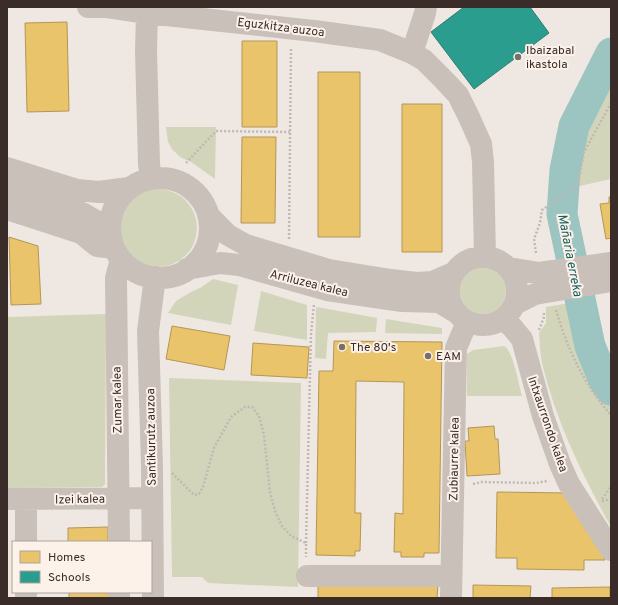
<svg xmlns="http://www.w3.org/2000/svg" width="618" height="605" font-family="Overpass,sans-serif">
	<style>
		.green { fill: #d2d5ba }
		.homes { fill: #e9c46a; stroke: #b49656 }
		.schools { fill: #2a9d8f; stroke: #2f7b70 }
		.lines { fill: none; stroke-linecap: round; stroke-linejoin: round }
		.river { stroke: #9cc5c1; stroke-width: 31 }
		.path { stroke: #c1b8b3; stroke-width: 2.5; stroke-dasharray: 2 2; stroke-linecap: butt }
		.minor { stroke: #c9c0ba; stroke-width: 22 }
		.poi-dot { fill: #796e69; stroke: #fcf2ea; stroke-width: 1.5 }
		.labels { text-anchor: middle; stroke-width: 4; stroke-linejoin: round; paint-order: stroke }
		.street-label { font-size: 12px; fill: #3a2c28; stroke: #fcf2ea }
		.poi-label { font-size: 12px; fill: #3a2c28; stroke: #fcf2ea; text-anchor: start }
		.water-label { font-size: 13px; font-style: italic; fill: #186160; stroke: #fcf2ea }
	</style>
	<rect width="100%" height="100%" fill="#efe8e2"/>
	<path class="green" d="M611 62V179L566 189 573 130 587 111 603 73Z
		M166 127H216L215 179 191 162 180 157 172 149 168 142Z
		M119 228a39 39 0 1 1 78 0a39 39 0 1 1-78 0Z
		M460 291a23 23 0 1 1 46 0a23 23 0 1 1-46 0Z
		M213 279 238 285 231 325 168 313 176 301 191 292 200 288Z
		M261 291 307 305V340L254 331Z
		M570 303C573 327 577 352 588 373 594 384 603 394 611 403V527C583 476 557 424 543 367 540 356 540 344 539 333L546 323V307Z
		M317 307 377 318 376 332 328 333 326 359 315 358 316 308Z
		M106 314 105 484 102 487 7 488V317Z
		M386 319 442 328V334L385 333Z
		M504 346C513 350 519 385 522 396H467V354L473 350Z
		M169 378 301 383 298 587 208 583 202 577H172Z"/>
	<path class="homes" d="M67 22 69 111 27 112 25 23Z
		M242 41H277V127H242Z
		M318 72H360V237H318Z
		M402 104H442V252H402Z
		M242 137H276L275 223H241Z
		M611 196V238L606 239 600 204 609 203V197Z
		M9 237 38 246 41 304 11 305Z
		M172 326 230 336 224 370 166 359Z
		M334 341 442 342 439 553H424V557H401V552H394L395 513 403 514 404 382 356 381 355 513H361L360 551H355V556L316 555 319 371H333Z
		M253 343 309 347 307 378 251 375Z
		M494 426 495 439H498L500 474 467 476 465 441H469L468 428Z
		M497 492 568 493 605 560H584V570L517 569V558H496Z
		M108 527V542H68V528Z
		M318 582 438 584 437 598H318Z
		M473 585 531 586 530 598H473Z
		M610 587V598H552V588Z
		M69 592H109V598H69Z"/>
	<path class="schools" d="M464 7H530L549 33 474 89 431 32Z"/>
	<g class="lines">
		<path class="river" d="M611 53 574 126 565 170 562 214 590 346 604 380 611 390"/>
		<path class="path" d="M186 163 216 131 290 132
			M289 239 291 48
			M536 253 534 239 540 223 542 210 578 185 584 152 611 103
			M556 310C567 348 584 385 611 415
			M539 330 544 317V312
			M172 473 194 495 199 494 203 487 214 448 231 417 245 407H252L259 416 264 435 270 492 275 511 282 526 291 536 306 543V557
			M473 484 482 482 536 483 547 481
			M602 499 611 487
			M602 501 611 499
			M306 543 311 333 314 305"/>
		<path class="minor" d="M88 7H107L147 13 314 31 380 40 412 53 424 60 443 79 458 95 468 115 481 144 483 162 485 257
			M147 13 146 51 149 164 151 179
			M412 53 425 13 426 7
			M7 168 77 190 99 192 129 188
			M110 228a50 50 0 1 1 100 0a50 50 0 1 1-100 0Z
			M7 187 62 205 84 214 110 229
			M7 209 81 233 97 246 114 248
			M208 215 228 235 246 245 329 270 391 280 417 283 432 282 453 273
			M449 291a34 34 0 1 1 68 0a34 34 0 1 1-68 0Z
			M509 268 539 273 611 263
			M187 269 220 263 239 265 327 290 402 301 439 302 454 311
			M515 304 535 294 611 281
			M503 319 512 327 522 339 543 416 560 464 569 484 611 550
			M7 499 152 498
			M26 542V499
			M119 542 116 278 121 259
			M307 576H451
			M119 592V598
			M26 598V592
			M153 598 152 466 148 331 155 277
			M451 598 456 348 467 322"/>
	</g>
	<g class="poi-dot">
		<circle cx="518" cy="57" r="4"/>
		<circle cx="342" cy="347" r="4"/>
		<circle cx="428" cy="356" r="4"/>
	</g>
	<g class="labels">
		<g class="street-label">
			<text transform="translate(281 27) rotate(7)" y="4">Eguzkitza auzoa</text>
			<text transform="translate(309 283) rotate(14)" y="4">Arriluzea kalea</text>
			<text transform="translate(117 400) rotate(-91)" y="4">Zumar kalea</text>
			<text transform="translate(548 424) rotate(71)" y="4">Intxaurrondo kalea</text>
			<text transform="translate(151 437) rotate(-91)" y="4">Santikurutz auzoa</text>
			<text transform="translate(454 459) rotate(-89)" y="4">Zubiaurre kalea</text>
			<text transform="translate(80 499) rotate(-1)" y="4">Izei kalea</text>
		</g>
		<g class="poi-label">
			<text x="526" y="54">Ibaizabal<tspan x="526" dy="14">ikastola</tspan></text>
			<text x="350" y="351">The 80's</text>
			<text x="436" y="360">EAM</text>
		</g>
		<g class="water-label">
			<text transform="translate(571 255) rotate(79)" y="5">Mañaria erreka</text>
		</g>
	</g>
	<rect width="618" height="605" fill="none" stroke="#3a2c28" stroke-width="16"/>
	<rect x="12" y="541" width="140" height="52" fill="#fcf2ea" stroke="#aea39c"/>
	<rect x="20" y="551" width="20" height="12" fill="#e9c46a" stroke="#aea39c"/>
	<text x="48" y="561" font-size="12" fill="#3a2c28">Homes</text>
	<rect x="20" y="571" width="20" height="12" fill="#2a9d8f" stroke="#aea39c"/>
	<text x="48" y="581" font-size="12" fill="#3a2c28">Schools</text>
</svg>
